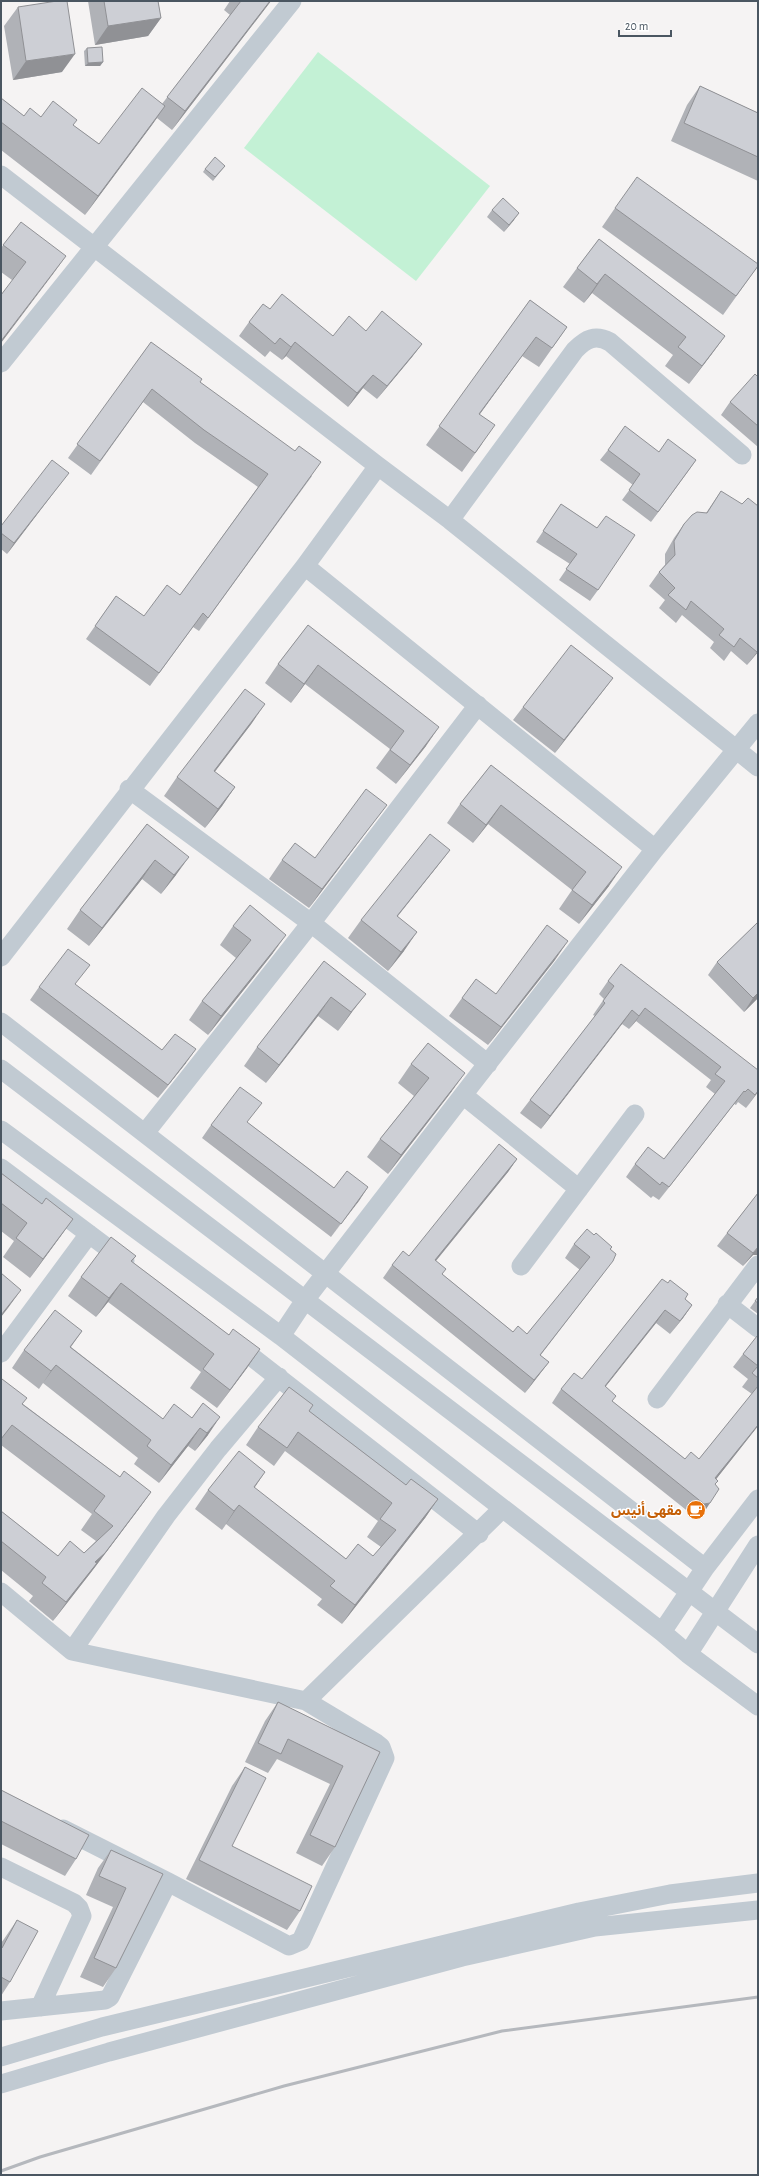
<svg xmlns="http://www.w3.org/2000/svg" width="759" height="2176" font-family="'Alegreya Sans','Noto Sans Arabic',sans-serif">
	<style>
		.green { fill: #c3f1d5 }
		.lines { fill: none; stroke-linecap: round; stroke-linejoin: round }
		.minor { stroke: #c1cad2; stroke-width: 19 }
		.rail { stroke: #b5b8bd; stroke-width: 3 }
		.wall { fill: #b0b2b7 }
		.shaded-wall { fill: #909195 }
		.building { fill: #cdcfd5; stroke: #909195 }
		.labels { text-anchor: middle; stroke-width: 3; stroke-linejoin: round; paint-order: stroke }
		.food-label { font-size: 14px; font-weight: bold; fill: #c56008; stroke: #fff; text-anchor: end }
	</style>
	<rect width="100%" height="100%" fill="#f5f3f3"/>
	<path class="green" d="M318 52 490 186 416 281 244 148Z"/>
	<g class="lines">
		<path class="minor" d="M1 175 378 466 450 520 758 767
			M1 363 292 1
			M450 520 575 350C586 339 595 334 610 342L742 455
			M305 566 655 849
			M129 789 311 923 488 1064
			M1 957 305 566 378 466
			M1 1022 705 1568
			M1 1069 758 1644
			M463 1095 579 1189
			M1 1130 281 1336 662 1632 688 1654 758 1706
			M145 1133 311 923 478 705
			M1 1168 125 1261
			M521 1266 635 1114
			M727 1304 758 1328
			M281 1336 305 1300 463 1095 655 849 758 723
			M234 1343 479 1534
			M1 1353 89 1234
			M657 1399 758 1265
			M1 1592 72 1651 306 1701 376 1743 381 1747 385 1758 301 1941 289 1946 168 1882 63 1829
			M662 1632 705 1568 758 1499
			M72 1651 166 1516 218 1449 279 1377
			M688 1654 758 1545
			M306 1701 502 1509
			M1 1867 74 1903 79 1908 82 1916 40 2007
			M1 2011 105 2000 110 1997 168 1882
			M1 2057 102 2027 579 1912 670 1894 758 1883
			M1 2084 109 2052 462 1957 595 1927 758 1910"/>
		<path class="rail" d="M1 2171 40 2157 284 2086 502 2031 758 1997"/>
	</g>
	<path class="wall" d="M88 1H158L161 18 148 36 95 45Z
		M230 1H271L172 130 157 118 85 215 1 150V98L24 116 41 117 73 125 99 144 162 104 230 15 224 10Z
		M18 7 62 72 13 80 4 26Z
		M87 48 103 62 100 66H85L84 51Z
		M700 86 758 113V181L671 141 687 105Z
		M225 166 213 181 203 172 205 169Z
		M615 208 758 266 723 315 602 227Z
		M492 210 514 220 504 232 487 217Z
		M21 222 53 274 12 280 1 272V248Z
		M599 239 725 336 711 355 689 384 665 366 673 355 592 293 584 303 563 287 577 268Z
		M530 300 567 327 539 367 522 356 480 414 482 444 462 472 426 445Z
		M270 309 333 336 366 331 422 344 412 357 377 399 363 388 348 407 286 356 282 360 270 351 265 357 239 336 249 322Z
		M151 342 200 382 312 476 199 631 193 627 150 686 86 639 116 596 144 616 180 595 258 487 195 443 143 402 91 475 68 458Z
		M758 377V447L721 415 730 402Z
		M608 450 696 460 651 522 622 500 633 485 600 460Z
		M61 483 7 554 1 549V526Z
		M721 491 758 652 747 665 731 651 724 661 710 648 714 642 682 615 676 623 659 608 665 600 649 586 659 572 665 565V554L674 538 684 524 706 513Z
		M561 504 597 528 598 590 590 601 559 580 570 564 536 542Z
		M308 625 426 746 396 784 376 768 390 749 305 684 291 703 265 683 278 664Z
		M613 678 603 691 555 753 513 720 523 707Z
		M252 723 214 772 235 787 222 806 205 828 164 796 177 777Z
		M491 765 609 886 579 924 559 909 572 890 488 824 473 843 447 823 460 804Z
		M373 823 309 908 269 879 282 860 315 858Z
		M147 824 176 875 161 894 142 879 89 946 67 929 80 910Z
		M450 850 436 868 398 916 404 951 388 971 348 938 361 920Z
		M758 922V998L744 1012 708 975 717 962Z
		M233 926 273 953 208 1035 189 1020 202 1001 236 958 220 945Z
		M555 960 488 1045 449 1016 462 998 496 994Z
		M324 961 352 1012 338 1031 318 1016 266 1083 244 1066 257 1047Z
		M608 981 758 1070V1092L746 1108 738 1102 736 1105 734 1104 659 1200 653 1196 651 1198 626 1177 635 1164 664 1159 715 1094 706 1087 711 1080 636 1021 629 1029 622 1024 541 1129 520 1113 530 1100 595 1016 593 1015 604 999 599 994Z
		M76 985 162 1050 186 1063 158 1098 30 1000 39 987Z
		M411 1064 452 1091 388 1174 367 1157 380 1139 414 1096 398 1083Z
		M248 1123 334 1188 368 1187 331 1237 202 1138 211 1125Z
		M517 1159 508 1172 436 1261 442 1274 513 1332 527 1334 580 1270 565 1258 574 1244 594 1235 612 1247 611 1249 603 1274 540 1356 549 1362 539 1375 525 1393 383 1278 392 1265 409 1256Z
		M1 1173 42 1204 73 1219 60 1237 30 1278 3 1257 14 1241 1 1231Z
		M758 1193 753 1255 743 1266 717 1246 727 1233Z
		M136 1256 132 1262 229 1335 260 1349 247 1368 217 1408 190 1388 201 1372 108 1302 96 1317 68 1296 81 1277Z
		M662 1279 692 1305 683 1318 670 1334 656 1323 605 1387 612 1401 685 1459H699L752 1394 742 1387 748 1379 733 1367 743 1354 758 1336V1426L716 1479 715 1484 701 1517H695L552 1403 561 1389 582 1379Z
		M758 1297V1314L750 1308Z
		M82 1331 71 1347 163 1419 192 1418 203 1403 208 1435 195 1451 188 1446 159 1483 134 1464 138 1458 43 1383 39 1389 12 1368 24 1350Z
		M1 1381 23 1404 120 1477 151 1492 138 1510 92 1571 53 1621 29 1601 33 1596 1 1570V1511L58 1556 84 1553 96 1541 81 1530 92 1514 1 1445Z
		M309 1411 406 1485 438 1499 425 1518 342 1624 317 1605 322 1599 226 1524 222 1530 195 1509 208 1490 254 1488 346 1559 373 1556 381 1547 367 1537 378 1521 285 1451 274 1466 246 1445 258 1427Z
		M278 1702 380 1752 335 1847 322 1866 296 1853 330 1784 277 1759 268 1773 245 1762 265 1721Z
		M245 1767 232 1846 300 1911 287 1930 186 1879 232 1786Z
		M1 1790 76 1859 65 1876 1 1844Z
		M111 1850 163 1874 116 1968 103 1987 80 1977 113 1907 86 1895 98 1868Z
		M17 1920 10 1982 1 1996V1943L4 1939Z"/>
	<path class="shaded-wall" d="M270 1H271L172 130 185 111Z
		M161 18 148 36 95 45 108 26Z
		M75 54 62 72 13 80 26 61Z
		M103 62 100 66H85L88 63Z
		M165 106 152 125 85 215 98 196Z
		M519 213 514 220 504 232 509 225Z
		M66 256 53 274 1 343V341Z
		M605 274 592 293 584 303 597 284Z
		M725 336 711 355 689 384 702 366Z
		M536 337 522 356 466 433 479 414Z
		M295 342 286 356 282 360 291 347Z
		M422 344 412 357 377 399 387 386Z
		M373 375 363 388 348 407 357 393Z
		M696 460 689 470 651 522 658 512Z
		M69 473 61 483 7 554 14 543Z
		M758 650V652L747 665 757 652Z
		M318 665 305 684 291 703 304 684Z
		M613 678 603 691 555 753 564 740Z
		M265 704 252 723 201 790 214 771Z
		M439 727 426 746 396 784 410 765Z
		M235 787 222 806 205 828 218 809Z
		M387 805 373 823 309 908 322 889Z
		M501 805 488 824 473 843 486 825Z
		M450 850 436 868 383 934 397 916Z
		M189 857 176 875 161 894 174 875Z
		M155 860 142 879 89 946 102 928Z
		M622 867 609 886 579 924 592 905Z
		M417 932 404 951 388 971 401 952Z
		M286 935 273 953 208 1035 221 1016Z
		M568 941 555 960 488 1045 501 1027Z
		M758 993V998L744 1012 753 998Z
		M366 994 352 1012 338 1031 351 1012Z
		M331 997 318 1016 266 1083 279 1065Z
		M645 1008 636 1021 629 1029 639 1016Z
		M632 1010 622 1024 541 1129 550 1116Z
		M196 1049 186 1063 158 1098 168 1085Z
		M465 1073 452 1091 388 1174 401 1155Z
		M744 1091 734 1104 659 1200 669 1187Z
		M758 1091V1092L746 1108Z
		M517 1159 508 1172 425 1274 435 1260Z
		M368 1187 359 1201 331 1237 341 1224Z
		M73 1219 60 1237 30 1278 43 1259Z
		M758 1247V1255H753L743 1266 753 1253Z
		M121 1283 108 1302 96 1317 109 1298Z
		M21 1290 8 1308 1 1317V1315Z
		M692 1305 683 1318 670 1334 680 1321Z
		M665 1310 656 1323 595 1400 605 1386Z
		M260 1349 247 1368 217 1408 230 1390Z
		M549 1362 539 1375 525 1393 534 1380Z
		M56 1365 43 1383 39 1389 51 1371Z
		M220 1417 208 1435 195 1451 207 1433Z
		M758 1425V1426L706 1492 715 1478Z
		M200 1428 188 1446 159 1483 171 1465Z
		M265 1472 253 1490 254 1487Z
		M151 1492 138 1510 92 1571 53 1621 95 1562Z
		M438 1499 425 1518 342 1624 355 1605Z
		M710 1503 701 1517H695L704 1504Z
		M239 1505 226 1524 222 1530 234 1511Z"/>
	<path class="building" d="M57 1H67L75 54 26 61 18 7Z
		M104 1H158L161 18 108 26Z
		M241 1H270L185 111 167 97Z
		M102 47 103 62 88 63 87 48Z
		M700 86 758 113V157L684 123Z
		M142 88 165 106 98 196 1 122V98L24 116 30 108 41 117 53 101 77 120 73 125 99 144Z
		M215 157 225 166 215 177 205 169Z
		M637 177 758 264V266L736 296 615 208Z
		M503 198 519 213 509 225 492 210Z
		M21 222 66 256 1 341V295L26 262 3 245Z
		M599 239 725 336 702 366 678 347 686 337 605 274 597 284 577 268Z
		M282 294 333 336 349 316 366 331 382 311 422 344 387 386 373 375 357 393 295 342 291 347 280 338 275 344 249 322 263 304 270 309Z
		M530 300 567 327 552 348 536 337 479 414 495 425 475 453 439 426Z
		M151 342 202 379 200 382 295 451 299 446 321 462 208 618 203 613 159 673 95 626 116 596 144 616 167 585 180 595 268 474 204 430 152 389 100 461 77 444Z
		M755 374 758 377V426L730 402Z
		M625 426 659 452 668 439 696 460 658 512 629 490 640 474 608 450Z
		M52 460 69 473 14 543 1 533V526Z
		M721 491 742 504 748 498 758 506V650L757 652 740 638 734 647 719 635 724 629 691 601 686 610 668 595 675 588 659 572 675 555 674 541 684 524 692 515 697 512 707 513Z
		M561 504 597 528 606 516 635 535 598 590 566 569 577 554 543 531Z
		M308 625 439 727 410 765 390 750 404 731 318 665 304 684 278 664Z
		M571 645 613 678 564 740 523 707Z
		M245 689 265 704 214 771 235 787 218 809 177 777Z
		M491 765 622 867 592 905 572 890 586 872 501 805 486 825 460 804Z
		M366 789 387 805 322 889 282 860 295 843 315 858Z
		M147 824 189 857 174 875 155 860 102 928 80 910Z
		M430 834 450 850 397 916 417 932 401 952 361 920Z
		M250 905 286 935 221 1016 202 1001 251 940 233 926Z
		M758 922V993L753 998 717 962Z
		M547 925 568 941 501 1027 462 998 476 979 496 994Z
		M68 949 90 965 75 984 162 1050 175 1034 196 1049 168 1085 39 987Z
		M324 961 366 994 351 1012 331 997 279 1065 257 1047Z
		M621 964 758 1070V1091L755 1095 748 1089 745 1092 744 1091 669 1187 662 1182 660 1185 635 1164 648 1147 664 1159 725 1081 715 1074 721 1067 645 1008 639 1016 632 1010 550 1116 530 1100 605 1003 603 1001 614 986 608 981Z
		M428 1043 465 1073 401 1155 380 1139 429 1078 411 1064Z
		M240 1087 262 1103 247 1122 334 1188 347 1171 368 1187 341 1224 211 1125Z
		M499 1144 517 1159 435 1260 446 1269 442 1274 513 1332 518 1326 527 1334 590 1257 574 1244 587 1229 594 1235 596 1233 612 1247 610 1249 616 1254 613 1261 540 1355 549 1362 534 1380 392 1265 403 1251 409 1256Z
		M1 1173 42 1204 46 1198 73 1219 43 1259 16 1238 27 1223 1 1203Z
		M758 1193V1247L753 1253 727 1233Z
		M111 1237 136 1256 131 1261 229 1335 233 1329 260 1349 230 1390 203 1369 214 1354 121 1283 109 1298 81 1277Z
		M1 1273 21 1290 1 1315Z
		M662 1279 668 1283 670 1280 688 1294 685 1299 692 1305 680 1321 665 1310 605 1386 616 1396 612 1401 685 1459 691 1452 699 1459 758 1386V1425L715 1478 718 1481 715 1484 719 1489 710 1503 704 1504 561 1389 574 1373 582 1379Z
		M758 1297V1303L755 1301Z
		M55 1310 82 1331 70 1347 163 1419 174 1404 192 1418 203 1403 220 1417 207 1433 200 1428 171 1465 147 1446 151 1440 56 1365 51 1371 24 1350Z
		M757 1336H758V1378L752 1373 758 1366 743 1354Z
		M2 1379 27 1398 22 1404 120 1477 124 1471 151 1492 105 1553 95 1562 97 1563 66 1602 42 1583 46 1577 1 1541V1511L58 1556 70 1541 84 1553 113 1526 94 1511 105 1496 12 1425 1 1439V1381Z
		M289 1387 313 1405 309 1411 406 1485 411 1479 438 1499 355 1605 330 1586 335 1581 239 1505 234 1511 208 1490 239 1451 265 1472 254 1487 346 1559 358 1544 373 1556 396 1530 380 1519 392 1503 298 1432 287 1448 258 1427Z
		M278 1702 380 1752 335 1847 310 1835 343 1766 288 1739 281 1754 258 1743Z
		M245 1767 266 1778 232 1846 312 1886 300 1911 199 1860Z
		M1 1790 89 1835 76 1859 1 1821Z
		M111 1850 163 1874 116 1968 94 1958 126 1888 99 1876Z
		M17 1920 38 1931 10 1982 1 1977V1947L2 1948Z"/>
	<defs>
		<symbol id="cafe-disc" viewBox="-11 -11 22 22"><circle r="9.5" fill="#e8710a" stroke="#fff"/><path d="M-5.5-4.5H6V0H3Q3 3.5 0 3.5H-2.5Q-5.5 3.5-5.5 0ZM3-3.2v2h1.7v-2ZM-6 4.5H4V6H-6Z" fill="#fff"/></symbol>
	</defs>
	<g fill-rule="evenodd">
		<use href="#cafe-disc" x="685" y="1499" width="22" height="22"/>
	</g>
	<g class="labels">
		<g class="food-label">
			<text x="682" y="1515">مقهى أنيس</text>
		</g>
	</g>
	<rect width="759" height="2176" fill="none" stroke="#4a5661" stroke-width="4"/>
	<path d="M619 30v6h52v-6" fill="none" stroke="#4a5661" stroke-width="2"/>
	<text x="625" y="30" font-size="12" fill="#4a5661" stroke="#ffffff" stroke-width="3" paint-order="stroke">20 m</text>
</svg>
